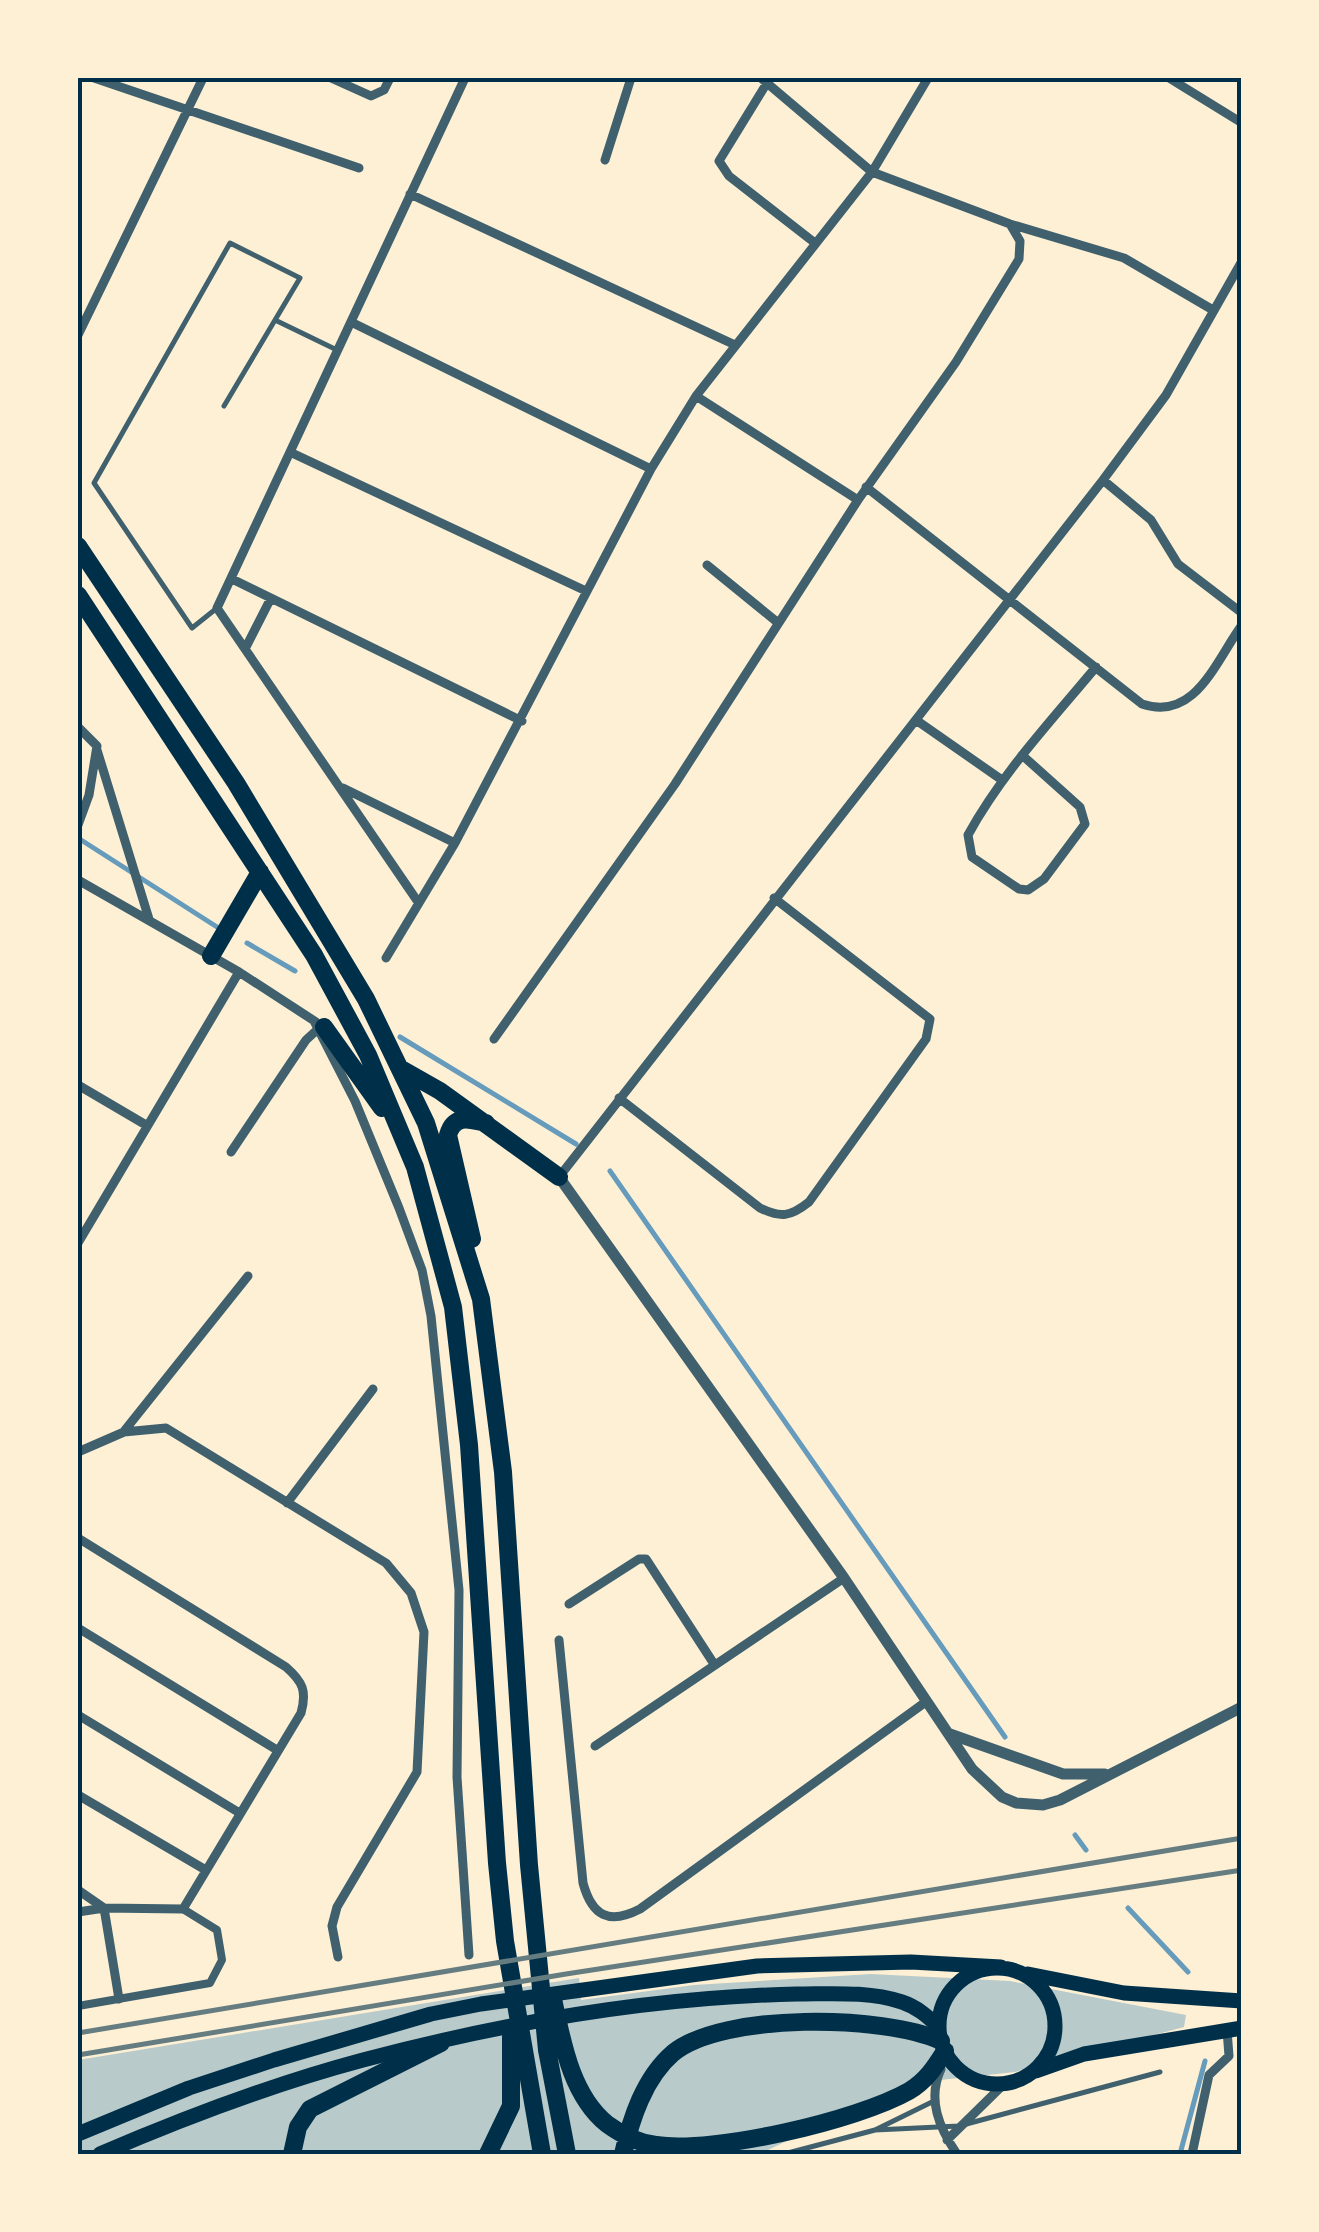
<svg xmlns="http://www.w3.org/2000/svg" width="1319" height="2232" font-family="Inter,sans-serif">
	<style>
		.green { fill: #b9caca }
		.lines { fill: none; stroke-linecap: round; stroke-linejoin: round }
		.stream { stroke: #669bbc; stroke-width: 5 }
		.service { stroke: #3f606c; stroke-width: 5 }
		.pedestrian { stroke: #3f606c; stroke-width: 8 }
		.minor { stroke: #3f606c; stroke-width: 9 }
		.tertiary { stroke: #3f606c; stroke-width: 11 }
		.primary { stroke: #003049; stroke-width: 15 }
		.motorway { stroke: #003049; stroke-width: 18 }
		.rail { stroke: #657d81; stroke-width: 5 }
		.neatline { fill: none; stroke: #003049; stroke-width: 4 }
	</style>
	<rect width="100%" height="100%" fill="#fdf0d5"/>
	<path class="green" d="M871 1974 1010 1981 1186 2015 1184 2027 1015 2072 931 2081 842 2114 760 2154H78V2060L579 1978 581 2000 694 1985Z"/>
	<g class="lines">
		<path class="stream" d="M78 838 217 927
			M247 943 295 971
			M400 1037 576 1144
			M610 1171 1005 1737
			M1075 1835 1086 1850
			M1128 1908 1188 1972
			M1180 2154 1205 2061"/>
		<path class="service" d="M275 320 339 351
			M217 608 192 628 94 483 230 243 300 278 224 406
			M875 2130 959 2126 1160 2072
			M784 2154 875 2130 934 2101"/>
		<path class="pedestrian" d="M78 2006 210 1983 222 1960 217 1930 183 1909"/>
		<path class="minor" d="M94 78 359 168
			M331 78 371 96 384 90 390 78
			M761 78 872 172 1010 224 1124 258 1213 310
			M770 78 719 161 729 176 815 243
			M1169 78 1242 123
			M605 160 631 78
			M410 194 733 344
			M351 322 651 469
			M78 335 203 78
			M696 396 858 500
			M292 453 586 591
			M1103 480 1151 520 1178 564 1242 613
			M866 487 1142 704C1195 722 1215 662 1242 625
			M707 565 777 622
			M232 579 522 721
			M245 649 271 598
			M916 720 1002 780
			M78 727 97 746 89 795 78 825
			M97 750 149 919
			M1022 755 1080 807 1085 824 1044 879 1028 890 1019 889 972 857 968 835C1002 773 1051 721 1096 667
			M343 788 455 843
			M78 880 239 972 316 1022
			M418 902 217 608 465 78
			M386 958 455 843 651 469 696 396 872 172 928 78
			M314 1021 355 1101 399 1208 422 1270 431 1316 459 1590 457 1777 469 1955
			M494 1039 675 784 858 500 956 362 1019 259 1020 241 1010 224
			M78 1085 146 1125
			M619 1098 760 1208C781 1218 790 1217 809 1202L926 1039 930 1019 774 898
			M231 1152 306 1040 318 1029
			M559 1177 1103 480 1166 395 1242 261
			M78 1243 239 972
			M125 1430 248 1276
			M78 1452 124 1432 166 1428 386 1563 411 1593 424 1632 417 1772 337 1907 332 1926 338 1957
			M287 1503 373 1389
			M78 1538 286 1667C303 1682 307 1691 301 1713L183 1909 104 1908 78 1912
			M569 1604 639 1559H646L714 1664
			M78 1628 277 1750
			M559 1640 583 1883C592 1916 609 1925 640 1909L927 1701
			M78 1715 238 1812
			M595 1746 844 1578
			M78 1795 204 1869
			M78 1890 104 1908 119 1999
			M941 2069C927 2099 939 2128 957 2154
			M947 2140 1004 2084
			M1192 2154 1209 2075 1229 2056 1227 2030"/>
		<path class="tertiary" d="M559 1177 844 1578 972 1769 1002 1797 1016 1803 1043 1805 1060 1800 1242 1707
			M950 1734 1063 1774H1105"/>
		<path class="primary" d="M939 2026a58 58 0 1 1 116 0a58 58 0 1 1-116 0Z
			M1028 1974 1124 1993 1242 2001
			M1036 2071 1084 2054 1242 2028
			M78 2134 189 2088 274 2060 431 2014 481 2004 757 1966 911 1962 1001 1967
			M100 2154C186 2117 273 2084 363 2060 503 2023 652 1997 797 1994 831 1994 868 1991 902 2002 917 2007 927 2016 939 2027"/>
		<path class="motorway" d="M78 546 236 783 366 999 426 1123 481 1299 503 1472 529 1865 547 2050 567 2154
			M78 595 314 955 368 1055 415 1167 453 1307 469 1445 497 1863 505 1941 542 2154
			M211 956 260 872
			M324 1027 382 1108
			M403 1070 440 1091 559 1177
			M472 1239 448 1135C454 1114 469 1119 486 1123
			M553 1999C562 2041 571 2095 607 2124 622 2135 638 2143 656 2145 714 2154 858 2120 909 2091 926 2081 935 2067 945 2051
			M292 2154 298 2127 310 2109 441 2043
			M488 2154 511 2106V2036
			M623 2154C631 2119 644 2078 673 2053 723 2012 884 2015 941 2041"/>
		<path class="rail" d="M78 2033 1242 1838
			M78 2055 566 1974 1242 1870"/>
	</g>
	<rect width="1319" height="2232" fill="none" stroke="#fdf0d5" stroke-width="160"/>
	<rect x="80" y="80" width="1159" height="2072" class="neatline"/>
</svg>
